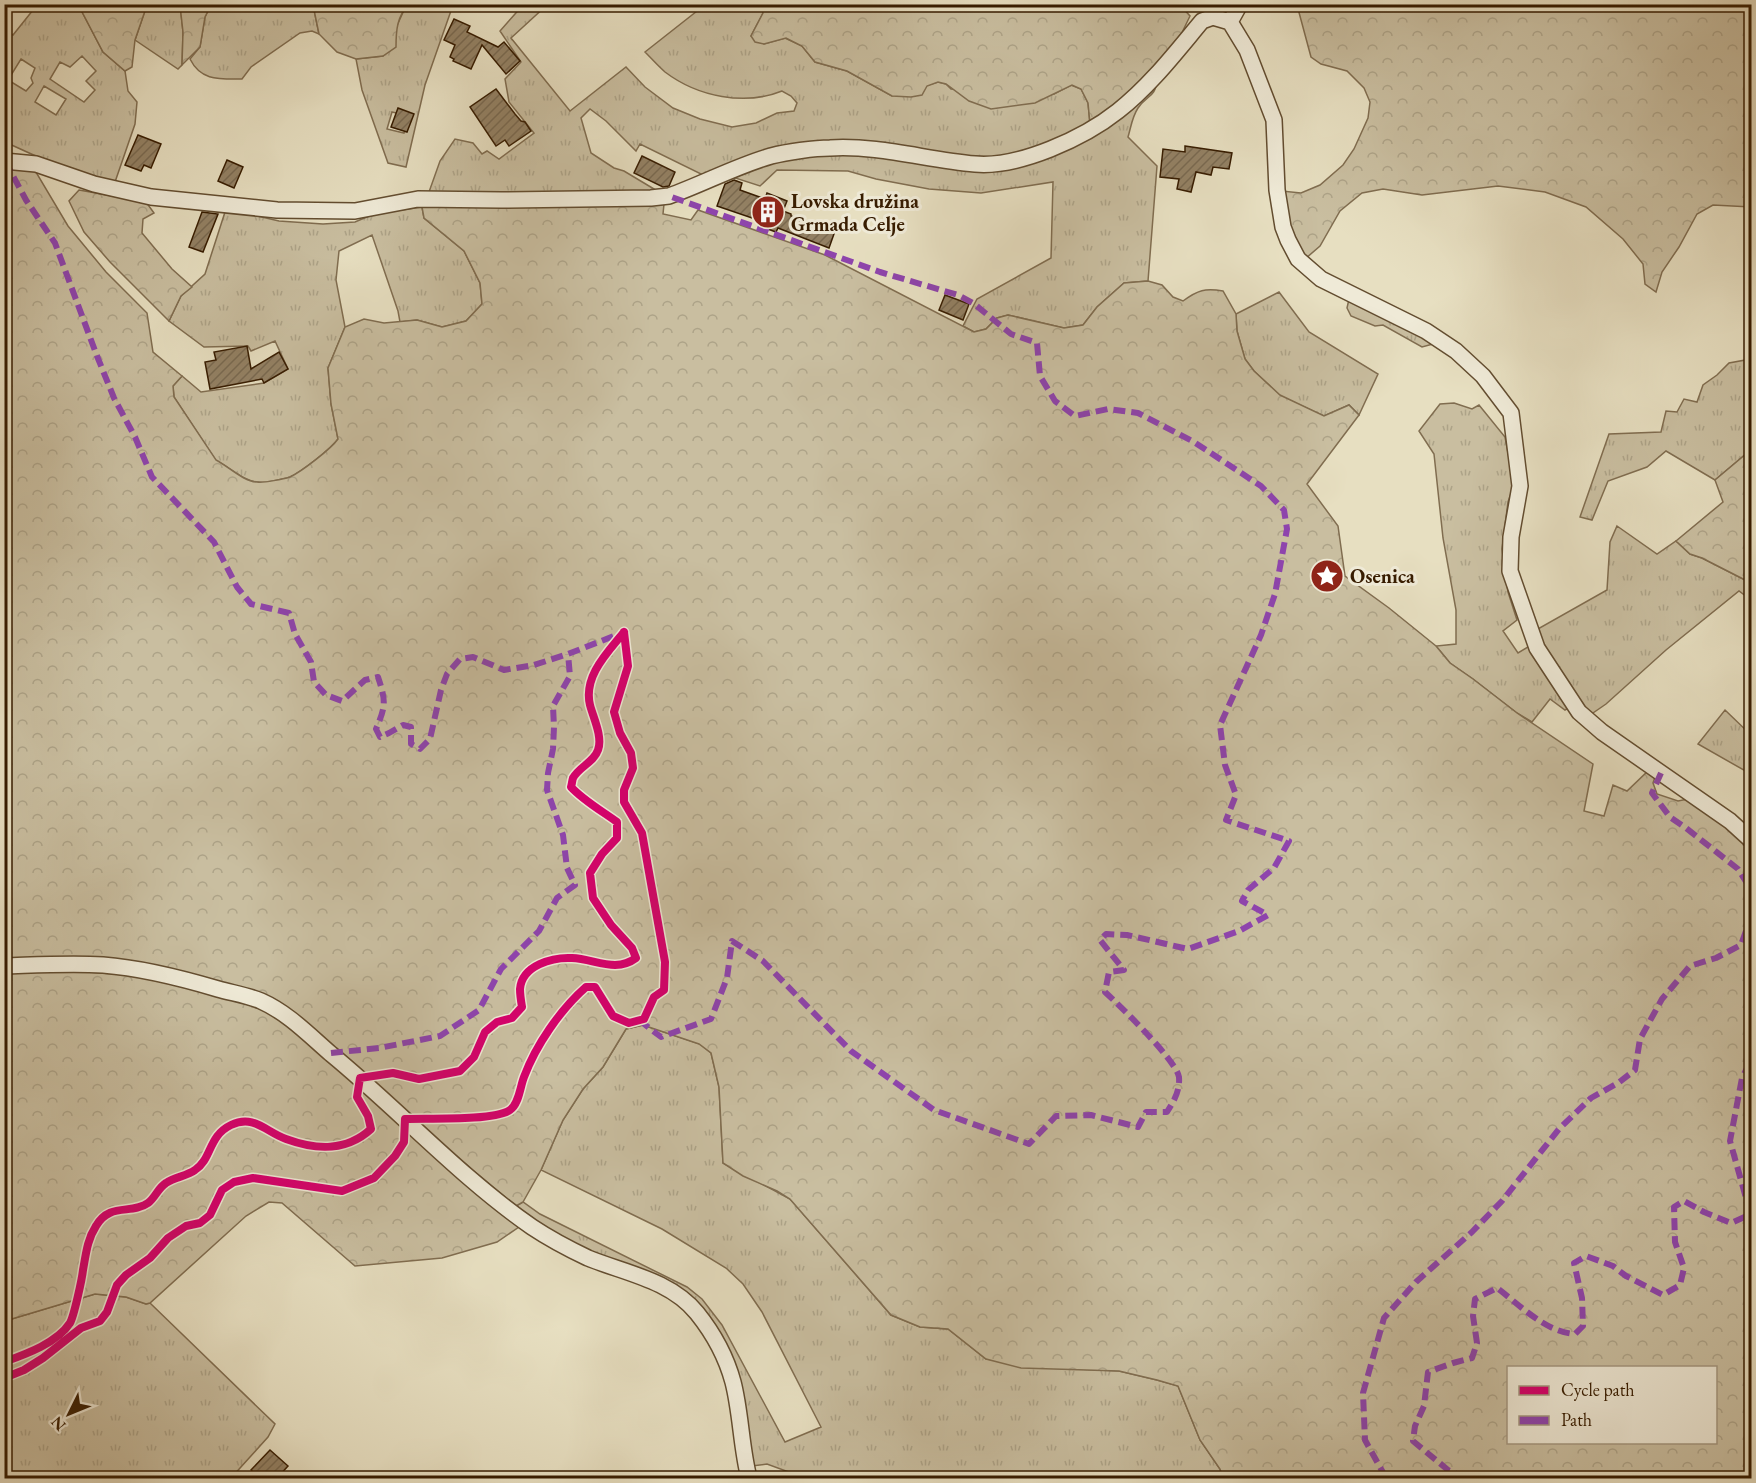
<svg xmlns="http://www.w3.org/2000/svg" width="1756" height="1483" font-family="'EB Garamond',serif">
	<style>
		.grass { fill: url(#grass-tufts); stroke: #806d50; stroke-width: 1.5; fill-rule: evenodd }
		.forest { fill: url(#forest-crowns); stroke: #806d50; stroke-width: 1.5; fill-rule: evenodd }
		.building { fill: url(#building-hatch); stroke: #371c00; stroke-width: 1.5 }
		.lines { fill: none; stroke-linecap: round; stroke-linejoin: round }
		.street-casing { stroke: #634d30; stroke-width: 18 }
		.street { stroke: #efead7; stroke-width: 15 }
		.quiet { stroke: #8e44ad; stroke-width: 6; stroke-dasharray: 12 6; stroke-linecap: butt }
		.cycleway-casing { stroke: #efead7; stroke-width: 11 }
		.cycleway { stroke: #d6006c; stroke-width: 8 }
		.labels { text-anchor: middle; stroke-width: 6; stroke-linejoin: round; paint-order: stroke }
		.poi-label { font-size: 20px; font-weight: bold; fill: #371c00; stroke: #efead7; text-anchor: start }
	</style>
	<defs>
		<pattern id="grass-tufts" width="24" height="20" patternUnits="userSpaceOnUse" patternTransform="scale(1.5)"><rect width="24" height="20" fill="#c9bea0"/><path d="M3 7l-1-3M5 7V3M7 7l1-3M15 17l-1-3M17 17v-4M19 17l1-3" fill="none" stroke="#ada388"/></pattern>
		<pattern id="forest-crowns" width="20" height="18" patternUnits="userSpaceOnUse" patternTransform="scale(1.5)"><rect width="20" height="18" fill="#c9bea0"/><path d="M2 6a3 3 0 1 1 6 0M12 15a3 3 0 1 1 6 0" fill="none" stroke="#ada388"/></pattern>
		<pattern id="building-hatch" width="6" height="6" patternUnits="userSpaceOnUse" patternTransform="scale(1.5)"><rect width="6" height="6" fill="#938164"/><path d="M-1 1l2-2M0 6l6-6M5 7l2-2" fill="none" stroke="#796950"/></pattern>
	</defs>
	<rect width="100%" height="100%" fill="#e7dfc1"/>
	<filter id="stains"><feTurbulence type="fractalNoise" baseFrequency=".00333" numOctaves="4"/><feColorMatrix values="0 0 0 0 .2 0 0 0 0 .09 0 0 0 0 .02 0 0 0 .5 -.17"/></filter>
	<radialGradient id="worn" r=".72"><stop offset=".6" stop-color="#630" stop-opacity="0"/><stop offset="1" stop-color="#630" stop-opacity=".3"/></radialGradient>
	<path class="grass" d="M706 4 760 5 763 13 751 36 764 44 785 38 802 46 815 62 847 71 892 96 938 82 946 84 951 89 1054 94 1071 85 1081 89 1088 103 1090 124 1039 149 997 157 944 155 858 142 705 176 640 144 636 151 606 121 590 109 581 118 591 153 614 168 624 171 659 192 626 194 429 192 440 161 455 139 473 143 482 154 487 151 499 159 534 133 509 102 505 79 521 62 500 31 523 5H547L511 38 570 111 626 67 645 87 673 108 700 119 732 127 756 123 777 113 794 111 797 103 791 96 782 91C745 106 698 97 665 72 658 66 652 59 645 52Z
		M37 5H72L80 8 103 52 125 71 128 91 137 102 135 124 115 182C74 172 42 160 5 142L4 31 13 35ZM82 56 96 71 86 81 95 90 84 102 50 79 60 62 70 67ZM21 59 35 68 31 78 33 83 26 91 8 80ZM44 86 66 99 56 115 35 102Z
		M147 5H180L183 32 182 65 178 69 135 40Z
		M211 5H313L319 34 312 31 300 33 251 67 242 79C219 79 201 81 190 59L200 47 205 17Z
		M409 5H453L425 85 406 167 388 163 362 90 356 59 383 56 405 8ZM392 112 410 116 404 133 387 129Z
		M1157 80C1156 97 1146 96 1138 108 1132 117 1131 127 1128 137L1157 166 1148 281 1124 283 1097 307 1083 325 1064 328 1008 315 997 318 986 329 974 332 963 326 977 299 1051 258 1053 182 981 193 929 189 876 179 848 171 777 170 760 186 729 176 755 165 829 152 925 161 1040 158Z
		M422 207 424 218 464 251 480 283 482 304 466 321 442 327 417 320 400 322 398 311 372 235 339 251 336 280 345 327 328 368 331 404 338 439C331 449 301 472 290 477 284 479 264 483 258 482 244 482 229 466 216 461L174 397 173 386 182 376 201 392 264 383 288 369 275 341 251 351 248 346 204 347 169 321 181 296 205 274 226 209 279 221 323 224 355 222 374 214Z
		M1279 292 1309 332 1378 374 1359 415 1349 405 1324 416 1280 396 1254 371 1245 359 1237 331 1236 314Z
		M1349 299 1403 326 1433 344 1422 347 1383 325 1375 326 1351 316 1347 308Z
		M1751 359 1752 445 1747 453 1715 480 1666 451 1647 467 1608 481 1592 520 1580 517 1609 434 1661 432 1666 411 1677 412 1684 399 1697 402 1703 385 1717 375 1729 363Z
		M1454 403 1472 409 1479 405 1505 437 1514 485 1508 502 1502 549 1508 592 1517 620 1503 631 1518 653 1531 645 1570 707 1565 710 1550 699 1532 722 1517 713 1473 679 1450 663 1436 646 1456 644V610L1443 538 1434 454 1419 431 1440 404Z
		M1617 526 1657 554 1676 541 1690 554 1702 558 1751 583V600L1739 591 1666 650 1606 704 1590 715 1552 659 1536 630 1607 590 1610 542Z
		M1725 710 1751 735V769L1749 773 1698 744Z
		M643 1025 700 1044 711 1053 719 1087 723 1163 790 1199 891 1315 920 1327 948 1329 986 1359 1078 1369 1119 1371 1157 1380 1178 1386 1200 1440 1220 1469 1223 1478H805L767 1464 752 1466 705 1312 605 1259 559 1237 516 1206 523 1202 540 1214 687 1287 702 1299 722 1325 785 1442 821 1427 762 1312 743 1284 726 1268 662 1229 541 1170 563 1120 583 1089 603 1067 626 1029Z
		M95 1294 126 1297 146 1304 150 1303 275 1424 268 1437 231 1478H5V1321Z"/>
	<path class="forest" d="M760 4H1179L1190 16 1176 45 1123 100 1090 124 1088 103 1081 89 1072 85 1035 103 991 109 969 101 946 84 938 82 927 86 922 95 911 97 892 96 847 71 815 62 802 46 786 38 764 44 755 42 751 36 763 13Z
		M82 5H147L135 40 132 67 125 71 103 52 80 8Z
		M180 5H211L205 17 200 47 182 65 183 32Z
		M313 5V4L409 5C397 15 396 31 396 47L383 56 356 59 337 52 319 34Z
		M1297 5H1751V207L1713 205 1697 214 1679 247 1662 272 1656 292 1645 284 1643 264 1623 239 1586 207 1545 192 1498 186 1422 195 1383 189 1362 193 1340 211 1320 246 1305 259 1285 214 1282 191 1301 193 1320 185 1343 165 1354 149 1368 118 1370 102 1364 88 1347 71 1321 64 1311 57Z
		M4 152 33 167 68 226 106 272 147 313 153 352 182 376 173 386 174 397 216 460C228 466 244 482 257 482 264 483 284 479 290 477 301 472 331 449 338 439L331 404 328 368 345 327 364 319 384 323 417 320 442 327 466 321 482 304 480 283 464 251 424 218 422 207 438 203 664 204 663 214 691 220 698 210 825 255 974 332 986 329 997 318 1008 315 1064 328 1083 325 1097 307 1124 283 1148 281 1162 285 1173 297 1183 301C1198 290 1205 288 1223 291L1236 314 1237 331 1245 359 1254 371 1280 395 1324 416 1349 405 1359 415 1307 484 1338 526 1345 576 1389 608 1436 646 1450 663 1473 679 1517 713 1593 764 1584 811 1604 816 1613 785 1627 791 1649 770 1656 774 1653 783 1657 794 1678 801 1688 799 1727 826 1751 847V1478H1223L1220 1469 1200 1440 1178 1386 1157 1380 1119 1371 1021 1368 986 1359 948 1329 920 1327 891 1315 790 1199 777 1191 743 1176 723 1163 719 1087 711 1053 699 1044 643 1025 626 1029 603 1067 583 1089 563 1120 541 1170 523 1202 516 1206 450 1151 242 988 5 959ZM1508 1368H1716V1442H1508Z
		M79 190 146 202 154 213 143 219 142 233 172 269 192 287 181 296 169 321 110 262 84 232 69 201Z
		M1751 445V583L1702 558 1690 554 1676 541 1723 502 1715 480 1747 453Z
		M75 971 127 975 192 987 245 1002 277 1017 318 1050 447 1166 519 1227 497 1242 442 1258 355 1266 282 1203 269 1202 246 1216 150 1303 146 1304 126 1297 95 1294 5 1321V972Z"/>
	<path class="building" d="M454 19 470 26 467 32 498 47 504 42 520 61 506 74 482 45 471 69 453 61 454 59 450 57 455 45 444 40Z
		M496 89 515 114 521 121 525 122 531 131 509 146 505 140 496 146 470 107Z
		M398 108 414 114 407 132 391 127Z
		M138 135 161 144 151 168 144 165 141 171 125 165Z
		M1185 146 1232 153 1229 169 1213 167 1211 175 1196 172 1191 192 1177 189 1179 179 1160 177 1163 149 1185 152Z
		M642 156 675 172 669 186 663 187 634 173Z
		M227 160 243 167 234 188 218 181Z
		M734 180 742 183 740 190 765 199 767 193 787 201 783 211 791 214V216L835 231 829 248 778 228 776 232 762 227 764 222 717 206 725 184Z
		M202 212 218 214 203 252 189 247Z
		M945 295 969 304 963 320 939 310Z
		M247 346 251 369 279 352 288 369 264 383 262 379 210 389 205 362 216 360 214 352Z
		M270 1450 288 1466 276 1479H260L251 1470Z"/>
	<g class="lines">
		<defs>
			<path id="street" d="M1230 22 1240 4
				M4 161 36 164 94 184 151 197 277 210 355 211 418 199 501 200 651 198 669 196C703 184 736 166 771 156 787 152 814 148 830 148 879 145 927 160 975 164 1019 168 1084 138 1118 111 1150 86 1176 52 1202 21L1213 17 1230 22 1247 50 1274 120 1277 190 1283 227 1288 240 1298 259 1321 279 1426 331 1456 351 1483 376 1511 413 1520 486 1511 537 1510 571 1537 648 1579 712 1602 732 1730 821 1752 841
				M4 966C37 965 70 963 103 965 142 968 181 978 218 989 232 993 247 995 261 1001 288 1013 309 1035 331 1054 398 1109 461 1178 532 1227 550 1239 569 1249 588 1258 625 1273 670 1280 697 1313 713 1333 726 1356 733 1382 741 1413 741 1447 749 1478"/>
		</defs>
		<use href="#street" class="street-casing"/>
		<use href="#street" class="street"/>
		<path class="quiet" d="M5 161 26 200 55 243 97 356 114 398 135 437 152 477 214 542 237 587 251 604 289 613 295 634 311 662 314 682 326 695 342 701 365 680 378 677C386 701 386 706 376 729L380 737 389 733 403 725 411 727V744L420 749 430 739 441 690 447 674 460 659 473 657 504 670 534 665 568 654 619 634
			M1661 773 1652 793 1670 817 1686 828 1738 869 1752 891
			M639 1020 661 1037 711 1019 727 978 732 941 763 961 851 1051 934 1110 1029 1144 1056 1116 1091 1115 1138 1127 1146 1112H1167C1174 1101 1180 1091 1179 1077 1176 1060 1120 1006 1105 992L1109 972 1124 970 1100 940 1106 934 1127 935 1188 949 1239 931 1268 915 1242 901 1248 890 1274 868 1289 841 1226 820 1236 795 1225 765 1220 725 1261 635 1275 594 1287 529 1284 510 1261 486 1194 442 1138 413 1108 409 1075 416 1055 401 1040 376 1037 343 1011 334 973 303 958 295 880 272 669 196
			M331 1053 379 1048 440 1036 479 1010 501 969 539 931 557 898 575 885 567 868 563 835 547 790 548 773 553 749 554 727 553 706 570 676 568 654
			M1386 1478 1365 1440 1363 1393 1384 1318 1416 1282 1472 1232 1502 1201 1559 1129 1591 1098 1618 1083 1635 1070 1640 1039 1662 999 1690 966 1716 958 1741 945 1752 914
			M1466 1478 1448 1470 1413 1441 1415 1426 1424 1406 1428 1372 1453 1363 1472 1358 1477 1343 1473 1316 1475 1299 1497 1288C1520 1305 1545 1332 1575 1334L1583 1326 1582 1298 1574 1263 1586 1256 1613 1266 1626 1276 1663 1295 1680 1285 1684 1268 1675 1242 1674 1207 1684 1201 1704 1212 1731 1223 1749 1215 1746 1198 1730 1141 1742 1078 1752 1058"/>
		<defs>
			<path id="cycleway" d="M4 1362C26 1354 57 1343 70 1323 74 1316 82 1279 83 1270 86 1254 87 1240 96 1226 110 1202 131 1215 148 1203 155 1198 158 1188 166 1183 175 1177 187 1176 195 1170 212 1159 208 1136 231 1125 254 1114 266 1132 286 1139 316 1150 346 1152 371 1129L368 1116 357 1097 360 1078 393 1073 419 1079 460 1071 474 1057 485 1032 497 1022 512 1018 522 1007C521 1001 520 995 520 989 522 965 553 957 572 958 595 959 616 973 636 958L632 948 611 925 593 898 590 873 602 854 617 838V822C602 811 584 801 571 787 572 784 572 781 573 778 579 767 594 762 598 750 603 737 593 717 590 705 583 676 608 652 624 632
				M4 1378 24 1370 43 1358 81 1328 100 1321 107 1312 117 1285 126 1275 150 1258 168 1238 186 1226 200 1223 210 1215 222 1190 234 1182 253 1178 342 1191 374 1178 395 1156 404 1142 405 1119C426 1118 494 1121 510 1110 519 1104 520 1087 524 1077 536 1045 560 1010 586 987H595L613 1016 629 1023 644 1019 654 997 664 990 665 962 642 833 624 802V790L633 768 631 753 620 733 614 712 628 666 624 632"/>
		</defs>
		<use href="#cycleway" class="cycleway-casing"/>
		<use href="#cycleway" class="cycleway"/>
	</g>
	<defs>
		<symbol id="building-disc" viewBox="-11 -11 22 22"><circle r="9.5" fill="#8f2418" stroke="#efead7"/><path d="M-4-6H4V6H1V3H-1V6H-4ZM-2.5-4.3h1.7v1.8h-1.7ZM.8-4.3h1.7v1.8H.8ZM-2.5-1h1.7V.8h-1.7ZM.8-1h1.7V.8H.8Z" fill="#fff"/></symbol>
		<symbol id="sight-disc" viewBox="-11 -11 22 22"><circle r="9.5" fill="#8f2418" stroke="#efead7"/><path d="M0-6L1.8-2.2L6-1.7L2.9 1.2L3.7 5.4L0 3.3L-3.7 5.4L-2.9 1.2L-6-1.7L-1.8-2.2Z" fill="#fff"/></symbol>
	</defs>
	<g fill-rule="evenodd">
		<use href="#building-disc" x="749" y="193" width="38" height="38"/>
		<use href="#sight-disc" x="1308" y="557" width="38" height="38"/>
	</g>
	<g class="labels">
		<g class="poi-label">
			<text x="791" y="208">Lovska družina<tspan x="791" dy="23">Grmada Celje</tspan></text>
			<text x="1350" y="583">Osenica</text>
		</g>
	</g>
	<rect width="1756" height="1483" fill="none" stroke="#e7dfc1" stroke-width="24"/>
	<rect x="6" y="6" width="1744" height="1471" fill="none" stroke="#371c00" stroke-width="3"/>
	<rect x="12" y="12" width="1732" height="1459" fill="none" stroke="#371c00" stroke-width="1.5"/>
	<rect x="1507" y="1366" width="210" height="78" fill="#efead7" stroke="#a59881" stroke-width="1.5"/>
	<rect x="1519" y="1386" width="30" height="9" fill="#d6006c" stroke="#a59881" stroke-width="1.5"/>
	<text x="1561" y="1396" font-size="18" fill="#371c00">Cycle path</text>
	<rect x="1519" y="1416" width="30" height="9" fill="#8e44ad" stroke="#a59881" stroke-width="1.5"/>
	<text x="1561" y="1426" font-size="18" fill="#371c00">Path</text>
	<g transform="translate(69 1414) rotate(227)" stroke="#efead7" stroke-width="4.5" paint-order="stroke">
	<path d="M0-4.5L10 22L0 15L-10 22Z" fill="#371c00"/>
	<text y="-9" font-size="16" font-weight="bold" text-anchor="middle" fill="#371c00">N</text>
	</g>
	<rect width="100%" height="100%" filter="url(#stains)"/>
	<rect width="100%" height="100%" fill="url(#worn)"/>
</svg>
